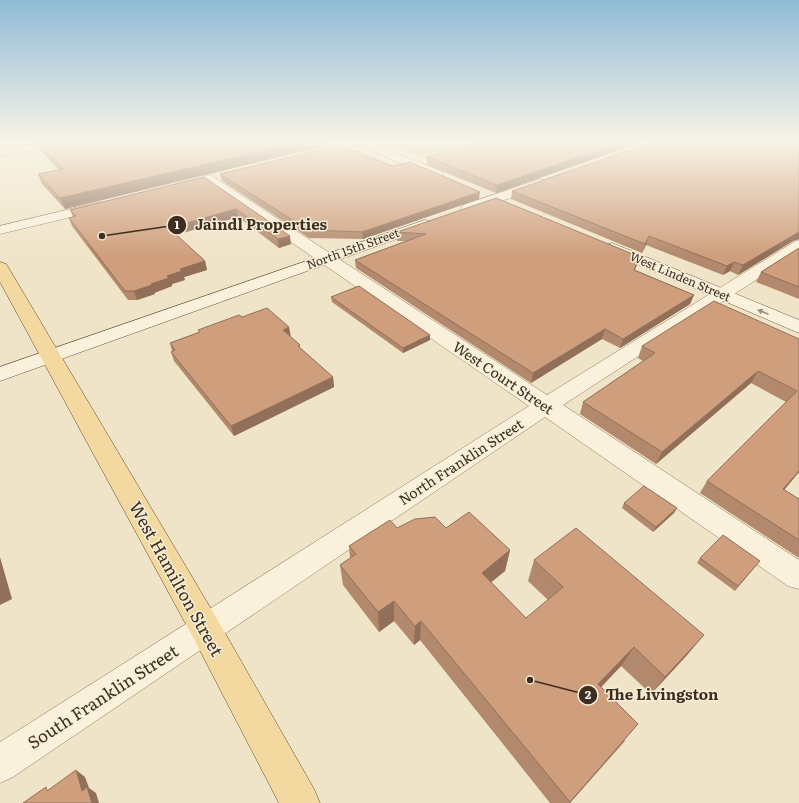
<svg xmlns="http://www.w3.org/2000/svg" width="799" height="803" font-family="Literata,serif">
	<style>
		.green { fill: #c9cf9b }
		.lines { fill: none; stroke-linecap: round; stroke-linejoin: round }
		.street-casing { stroke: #8d765c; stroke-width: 1 }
		.secondary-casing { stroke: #6f573f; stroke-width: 1 }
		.primary-casing { stroke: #5b4430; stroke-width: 1 }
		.street { fill: #faf1dc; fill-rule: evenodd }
		.secondary { fill: #faf1dc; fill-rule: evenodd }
		.primary { fill: #f3d9a0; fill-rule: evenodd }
		.wall { fill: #b2896c }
		.shaded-wall { fill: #916f58 }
		.building { fill: #cf9f7d; stroke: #916f58 }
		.oneway { fill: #9c907e }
		.labels { text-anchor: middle; stroke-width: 3; stroke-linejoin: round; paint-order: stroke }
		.far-street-label { font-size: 12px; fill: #3d2e20; stroke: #f7eed8 }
		.street-label { font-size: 14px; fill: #3d2e20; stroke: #f7eed8 }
		.near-street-label { font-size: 17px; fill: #3d2e20; stroke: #f7eed8 }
		.leader { fill: none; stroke: #3d2e20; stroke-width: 1.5 }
		.callout-dot { fill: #3d2e20; stroke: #f7eed8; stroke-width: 1.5 }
		.mark-label { font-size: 12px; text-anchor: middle; font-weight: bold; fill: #fff }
		.callout-label { font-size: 15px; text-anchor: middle; font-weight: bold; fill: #3d2e20; stroke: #f7eed8; stroke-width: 3; stroke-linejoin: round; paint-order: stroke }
	</style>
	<rect width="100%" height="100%" fill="#f0e4c8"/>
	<path class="green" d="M386 143H482L426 159Z"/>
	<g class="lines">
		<defs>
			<path id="street" d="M37 143H59L54 146 0 156V150Z
				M342 143H360L359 145 310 157 305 154 306 152Z
				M208 175 212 176 547 395 794 242 799 240V252L563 405 799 560V589L788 586 545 417 13 777 0 783V742L529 406 204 182 202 179 204 176Z
				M100 202 105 203 107 206 105 209 0 234V226Z"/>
			<path id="secondary" d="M357 143H371L441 171 443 174 441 177H433L358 145Z
				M540 179 544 180 546 183 544 186 473 211H463L461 208 463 205Z
				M425 220 430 221 432 224 430 227 0 381V367Z
				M612 243 799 320V333L607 251 604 248 607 245Z"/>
			<path id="primary" d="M0 262 6 264 8 267 217 619 314 789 320 803H279L195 641 0 282Z"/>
		</defs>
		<use href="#street" class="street-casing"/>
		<use href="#secondary" class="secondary-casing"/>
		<use href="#primary" class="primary-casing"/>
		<use href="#street" class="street"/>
		<use href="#secondary" class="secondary"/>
		<use href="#primary" class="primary"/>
	</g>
	<path class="wall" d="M37 143H323L324 146 65 209 42 184 38 174 59 170 40 150Z
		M640 143 496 193 427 165V157L445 153Z
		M799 144V239L793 241 738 275 730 271 723 275 646 245 642 253 511 199 512 191Z
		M353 152 392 166 479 199 363 239 309 238 222 181 220 174Z
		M204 177 291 244 279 248 238 217 176 235 205 261 207 270 184 277 185 280 172 284V286L154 293 155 294 137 300H128L72 226 69 218 73 217 70 210Z
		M496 198 640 257 635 270 694 295 690 304 620 348 602 339 531 383 356 268 355 260 405 241H397V232Z
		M799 248V299L756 282 761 272Z
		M331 297 430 340 403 353 332 302Z
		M242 317 291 337 300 345V348L333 377 334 387 234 436 174 361 171 352 172 351 170 343 199 332 198 330Z
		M799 339V472L784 490 799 499V558L700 493 707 481 786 402 751 383 656 464 580 414 583 402 643 361 638 358 642 346Z
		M624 503 677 508 674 513 653 532 622 508Z
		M397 528H446L510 550 505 571 491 582 526 618 548 600 528 581 534 560 688 654 651 694 621 666 601 687 625 741 570 803H550L420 640 414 645 394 621 379 632 343 585 340 565 350 558 349 546Z
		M700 558 760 561 735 591 697 563Z"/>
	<path class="shaded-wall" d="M298 143H323L324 146 65 209 60 198Z
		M621 143H640L496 193 497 185Z
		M480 192 479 199 363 239 362 232Z
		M236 209 238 217 171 236 169 228Z
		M798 232H799V239L793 241 738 275 743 265Z
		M290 236 291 244 279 248 278 239Z
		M649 236 646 245 642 253 645 244Z
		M205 261 207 270 184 277 185 280 172 284V286L154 293 155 294 137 300 134 291 167 276 180 269Z
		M734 262 730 271 723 275 727 266Z
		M694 295 690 304 620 348 623 339Z
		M289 327 291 337 283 330Z
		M605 329 602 339 531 383 533 373Z
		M430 335V340L403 353V348Z
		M758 371 751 383 656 464 662 452Z
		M333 377 334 387 234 436 231 426Z
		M799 471V472L774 502 783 489Z
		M677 508 674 513 653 532 656 527Z
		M510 550 505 571 478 593 482 573Z
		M0 557 12 599 0 605Z
		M394 601V621L379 632 378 612Z
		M421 621 420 640 414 645 415 626Z
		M704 635 688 654 651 694 665 677Z
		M634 647 621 666 588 701 598 684Z
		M638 724 570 803H569L570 802Z
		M76 770 85 777 89 788 96 793 99 803H92L82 791Z"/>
	<path class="building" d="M38 143H298L60 198 38 174 64 169Z
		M479 143H621L497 185 427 157 445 153 448 150Z
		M650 143H796L799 144V232L743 265 734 262 727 266 649 236 645 244 512 191Z
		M336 146 353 152 356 151 392 166 410 162 480 192 362 232 308 230 220 174Z
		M204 177 290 236 278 239 236 209 169 228 205 261 180 269 182 271 167 276 169 278 151 284 152 285 134 291H125L69 218 76 216 70 210Z
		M496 198 640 257 634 270 694 295 623 339 605 329 533 373 355 260 426 234 397 232Z
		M799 248V287L761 272Z
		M359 286 430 335 403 348 331 297Z
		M714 301 799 339V471L783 489 799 499V540L707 481 797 391 758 371 662 452 583 402 655 353 642 346Z
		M267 308 289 327 283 330 300 345 298 346 333 377 231 426 171 352 175 350 170 343 200 332 198 330 239 315 242 317Z
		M644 486 677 508 656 527 624 503Z
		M469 512 510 550 482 573 526 618 563 587 534 560 576 528 704 635 665 677 634 647 598 684 638 724 570 802 421 621 415 626 394 601 378 612 340 565 356 554 349 546 390 520 397 528 415 519 435 517 446 528Z
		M723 535 760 561 738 586 700 558Z
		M76 770 82 791 87 787 92 803H23L46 787 47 791Z"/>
	<defs><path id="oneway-solid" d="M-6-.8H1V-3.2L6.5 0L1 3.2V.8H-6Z"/></defs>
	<use class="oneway" href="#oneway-solid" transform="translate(763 312) rotate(-157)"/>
	<linearGradient id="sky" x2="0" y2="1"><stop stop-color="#8fbad6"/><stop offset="0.56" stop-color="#f8f3e6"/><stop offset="1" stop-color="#f8f3e6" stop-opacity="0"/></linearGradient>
	<rect width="799" height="255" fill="url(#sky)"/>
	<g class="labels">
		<g class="far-street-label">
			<text transform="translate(353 249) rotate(-20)" y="4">North 15th Street</text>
			<text transform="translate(680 277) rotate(23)" y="4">West Linden Street</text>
		</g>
		<g class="street-label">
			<text transform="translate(503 378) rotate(34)" y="5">West Court Street</text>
			<text transform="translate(461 462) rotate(-33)" y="5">North Franklin Street</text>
		</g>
		<g class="near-street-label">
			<text transform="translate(176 579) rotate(61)" y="6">West Hamilton Street</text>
			<text transform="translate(103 697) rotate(-33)" y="6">South Franklin Street</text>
		</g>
	</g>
	<path class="leader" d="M102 236L177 225M530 680L588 695"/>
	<g class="callout-dot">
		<circle cx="102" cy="236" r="4"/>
		<circle cx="530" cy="680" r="4"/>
		<circle cx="177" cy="225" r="10"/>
		<circle cx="588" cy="695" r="10"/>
	</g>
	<g class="mark-label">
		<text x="177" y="229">1</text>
		<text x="588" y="699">2</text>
	</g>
	<g class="callout-label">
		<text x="261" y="230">Jaindl Properties</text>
		<text x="662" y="700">The Livingston</text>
	</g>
</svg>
